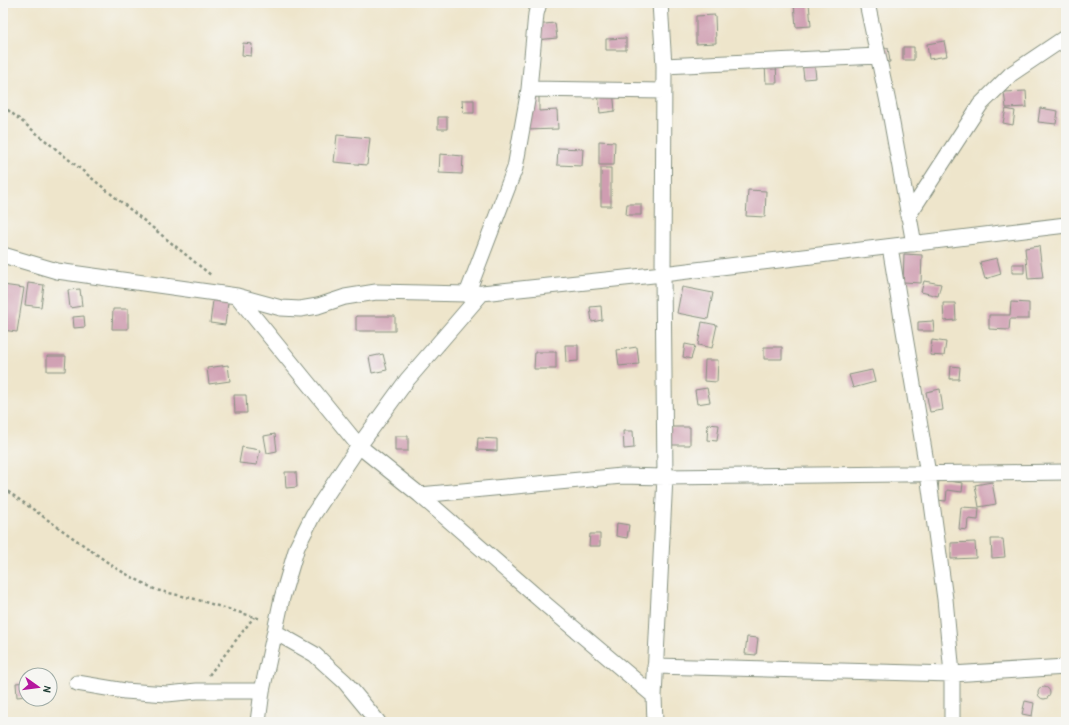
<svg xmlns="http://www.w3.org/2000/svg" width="1069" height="725" font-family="'Patrick Hand',sans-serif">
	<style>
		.building { fill: #cf9db1 }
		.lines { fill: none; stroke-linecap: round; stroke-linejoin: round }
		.street-casing { stroke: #869180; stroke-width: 17 }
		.path { stroke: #869180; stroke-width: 2.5; stroke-dasharray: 3 3; stroke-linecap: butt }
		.street { stroke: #fff; stroke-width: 15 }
	</style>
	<rect width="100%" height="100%" fill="#f6f6f2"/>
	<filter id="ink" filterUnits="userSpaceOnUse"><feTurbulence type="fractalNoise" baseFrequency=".025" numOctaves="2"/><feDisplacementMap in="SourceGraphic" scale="8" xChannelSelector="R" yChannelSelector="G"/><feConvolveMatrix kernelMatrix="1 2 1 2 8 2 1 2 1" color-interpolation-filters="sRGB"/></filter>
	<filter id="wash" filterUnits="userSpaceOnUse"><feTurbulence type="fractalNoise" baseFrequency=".012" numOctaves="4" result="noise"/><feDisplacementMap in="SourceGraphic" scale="16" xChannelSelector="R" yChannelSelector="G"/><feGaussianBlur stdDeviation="0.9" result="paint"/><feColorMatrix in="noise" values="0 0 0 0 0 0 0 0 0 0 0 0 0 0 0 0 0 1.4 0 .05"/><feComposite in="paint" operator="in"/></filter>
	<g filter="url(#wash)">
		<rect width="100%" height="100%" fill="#eee5cb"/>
		<g id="blocks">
			<path class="building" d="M794 3H809L811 26 796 27Z
				M880 3H905V4L880 5Z
				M715 15 716 43 696 44V16Z
				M555 23 557 38 536 40 534 25Z
				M626 38V50H606V39Z
				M944 41 947 56 929 59 927 44Z
				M243 43 252 44 251 56 242 55Z
				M903 47H914V60H903Z
				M888 48 890 62 881 63 879 49Z
				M814 61 816 78 804 79 802 62Z
				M765 64H776L777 83H766Z
				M613 90 615 111 600 113 598 92Z
				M539 91V111L557 110 558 129 526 130 524 92Z
				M1026 91 1027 107 1006 108 1004 92Z
				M462 100H474V113H463Z
				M1040 108 1058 111 1056 124 1038 122Z
				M1006 109 1015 111 1013 125 1003 123Z
				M438 117H447V129H438Z
				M337 135 370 138 367 165 334 162Z
				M599 141 615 142 614 165H599Z
				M558 148 583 149 582 166 557 165Z
				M440 154 463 156 462 174 439 173Z
				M601 168H611V206H601Z
				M748 190 766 191 765 217 746 216Z
				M627 204H641V215H626Z
				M1039 246 1043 278 1028 279 1025 248Z
				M904 254 922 255 921 283 903 282Z
				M997 258 1001 274 985 279 980 262Z
				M1012 264H1024V273H1012Z
				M924 281 941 284 938 296 921 292Z
				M28 283 44 285 41 307 25 305Z
				M3 285 24 288 17 332 3 330Z
				M682 287 713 293 708 319 677 313Z
				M80 289 82 306 70 308 68 290Z
				M214 293 229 295 225 325 210 323Z
				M1011 302 1029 303V319H1010L1009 330 989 329V315H1010Z
				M943 303H955L956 320 944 321Z
				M601 306 602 320 592 322 590 307Z
				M113 309H128V329H112Z
				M84 316 85 327 74 328 73 317Z
				M356 316H395V331H356Z
				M933 321 934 331H918V322Z
				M702 322 717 325 712 348 698 345Z
				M932 340 946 342 944 356 930 355Z
				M685 344 695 346 691 359 683 357Z
				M565 345H578V361L566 362Z
				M637 347 639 364 619 366 617 350Z
				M764 347H782V359H764Z
				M535 352H556V369H534Z
				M383 354 387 370 372 373 369 357Z
				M47 356H66L65 371H47Z
				M705 360H718L717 382 704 381Z
				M228 365 230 381 209 384 207 368Z
				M951 366 960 367 959 379H950Z
				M872 370 875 382 853 388 849 375Z
				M707 388 710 402 697 404 695 390Z
				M940 389 943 410 930 412 926 392Z
				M234 395H246L247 413H235Z
				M708 424 719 425 717 441 707 440Z
				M669 427H690V445H668Z
				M623 431H633L634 448 624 449Z
				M275 434 277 451 267 453 264 436Z
				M395 436H408V451H395Z
				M478 438 497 439V451L477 450Z
				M242 447 260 450 257 465 239 463Z
				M285 472H296L297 487 286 488Z
				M939 480 963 483 962 492 947 490 946 501 937 500Z
				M992 482 996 504 979 507 975 485Z
				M961 507 979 508 978 520 968 519 967 530 959 529Z
				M617 523 629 525 627 538 616 536Z
				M590 534H600V546H589Z
				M991 539H1003L1005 557 992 558Z
				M975 542 976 558 951 559V543Z
				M747 637 758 638 756 655 745 654Z
				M26 682V696L17 697 16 683Z
				M1038 693a6 6 0 1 1 12 0a6 6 0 1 1-12 0Z
				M1025 701 1034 703 1032 716 1022 714Z"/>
		</g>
	</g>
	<g filter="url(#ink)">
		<use href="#blocks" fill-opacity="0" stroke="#869180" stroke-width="1"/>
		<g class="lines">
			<defs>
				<path id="street" d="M867 3 889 107 914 244
					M664 66 878 56
					M529 89 664 91
					M908 216 980 105 1011 74 1066 37
					M890 247 928 474 945 599 952 674V722
					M3 255 57 271 237 296 281 308 300 309 318 306 345 297 376 292 467 294 482 293 663 274 1066 225
					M467 294 515 168 529 89 536 14 539 3
					M237 296 359 446 420 495 545 604 654 696
					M420 495 622 476 665 477 1066 472
					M275 632 314 654 345 682 378 722
					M655 666 952 674 1066 667
					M77 683 125 691 167 694 197 691H262
					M258 722 262 691 282 598 297 547 313 515 359 446 407 380 482 293
					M655 722 654 696 665 477 663 274 664 66 660 3"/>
			</defs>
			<use href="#street" class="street-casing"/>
			<path class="path" d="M3 106 212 276
				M3 488 117 569 156 590 195 599 261 619
				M209 675 254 617"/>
			<use href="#street" class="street"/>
		</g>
	</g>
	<rect width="1069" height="725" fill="none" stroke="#f6f6f2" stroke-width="16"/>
	<g transform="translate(38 687) rotate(104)"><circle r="19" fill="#f6f6f2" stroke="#a0aca6"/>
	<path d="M0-3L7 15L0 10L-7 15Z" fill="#b5179e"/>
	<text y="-6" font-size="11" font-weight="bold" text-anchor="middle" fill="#1f3d34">N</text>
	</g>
</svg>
